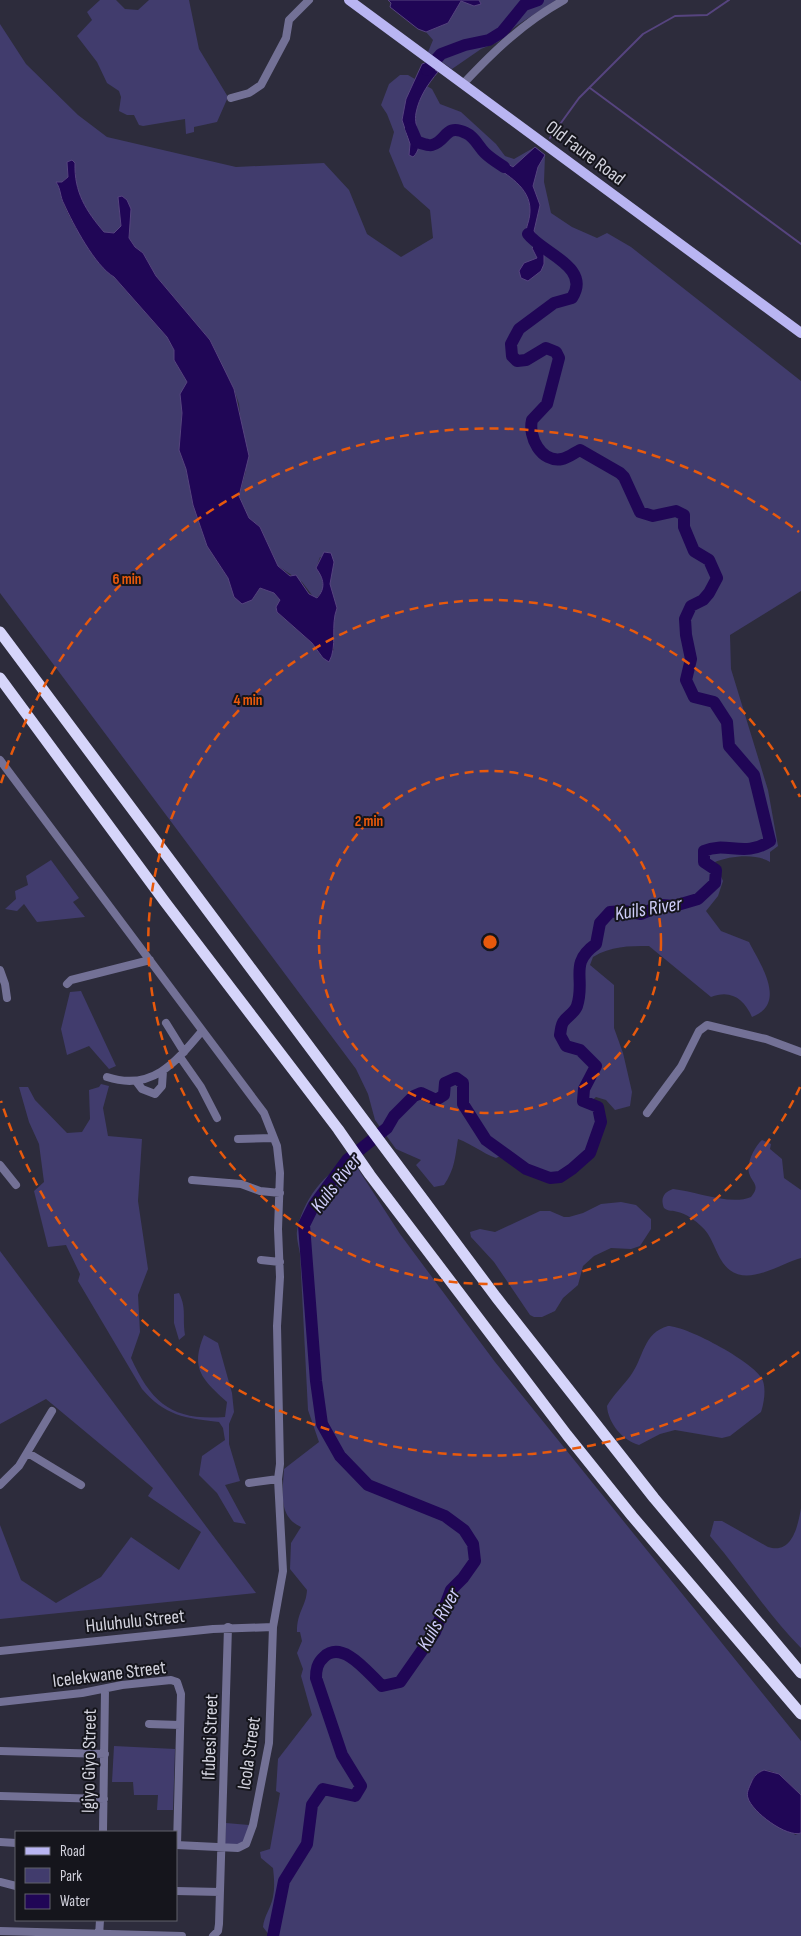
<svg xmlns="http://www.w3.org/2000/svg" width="801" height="1936" font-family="'Sofia Sans Condensed',sans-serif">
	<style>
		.green { fill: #413c6d; fill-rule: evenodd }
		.water { fill: #200656; stroke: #56447f }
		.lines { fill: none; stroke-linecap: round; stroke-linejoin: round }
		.stream { stroke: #56447f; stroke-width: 2 }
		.river { stroke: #200656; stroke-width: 12 }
		.minor { stroke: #737196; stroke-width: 8 }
		.major { stroke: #b9b5f2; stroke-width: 10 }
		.highway { stroke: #d6d5fa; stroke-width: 11 }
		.ring { fill: none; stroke: #e8590c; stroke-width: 2.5; stroke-dasharray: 9 6 }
		.labels { text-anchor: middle; stroke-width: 4; stroke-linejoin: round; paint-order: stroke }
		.street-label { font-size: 19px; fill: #d3d3de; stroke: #15151c }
		.water-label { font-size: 20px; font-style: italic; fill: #cfcdfa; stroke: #15151c }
		.centre { fill: #e8590c; stroke: #15151c; stroke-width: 2.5 }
		.ring-label { font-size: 15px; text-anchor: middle; font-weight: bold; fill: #e8590c; stroke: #15151c; stroke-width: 4; stroke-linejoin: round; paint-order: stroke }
	</style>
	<rect width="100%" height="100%" fill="#2d2c3c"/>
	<path class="green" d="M100 0H116L125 9 138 10 149 0H189L199 49 228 97 217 122 194 127V132L186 134 185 119 143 126 139 125 134 115H127L119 111 121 97 119 91 107 83 97 62 77 36 92 20 87 12Z
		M479 0H556L516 26 498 42 481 49 452 69 428 52 433 40 426 32 448 23 461 1 481 4Z
		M0 24 26 64 78 115 107 137 236 167 324 163 349 190 367 234 401 257 433 238 430 210 404 187 389 151 394 132 387 114 381 105 389 84 400 75H408L432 89 440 104 461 112 496 144 505 156 514 159 535 147 545 155 544 182 551 213 572 227 597 238 607 233 631 247 801 381V591L730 635 731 669 768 790 778 846 770 852V862C756 853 730 856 715 862L723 881 718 896 706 911 721 931 749 942C760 964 788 1003 752 1017 744 999 731 989 711 997L649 946C628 946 611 946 593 957L590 965 614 985V1028L623 1053 632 1092 630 1106 615 1110 606 1100 596 1097 590 1102 598 1107C603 1135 592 1157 567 1172 562 1175 556 1179 549 1178 533 1176 517 1163 505 1154L496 1158C482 1153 472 1144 458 1139 455 1157 455 1169 444 1185L434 1187 416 1165 421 1160 396 1149 375 1120 368 1094 356 1069 0 593ZM67 162 75 163C74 193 86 211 104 232L114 233 121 226 118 197 130 228 129 238 135 247 143 253 156 276 210 340 234 389 239 404 246 471 239 496 249 518 260 527 278 566 302 582 315 599 323 591V577L316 568 320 557 334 562 329 584 337 608 333 619 334 650 323 658 312 643 277 612 280 600 274 593 260 588 252 600 234 596 228 578 207 546 193 505 186 469 179 450 184 388 187 382 174 360V350L167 337 114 277C99 268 68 218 63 202 60 195 61 188 62 182L68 177Z
		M51 860 79 898 73 902 85 917 37 922 24 904 17 911 5 909 16 899 15 891 28 885 26 876Z
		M81 991 116 1066 109 1069 89 1046 67 1055 61 1029 70 992Z
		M101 1084 109 1086 103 1108 108 1136 142 1139 138 1201 148 1269 138 1295 140 1332 131 1358C152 1404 173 1421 225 1417L227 1402C202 1379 190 1369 204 1335L218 1343 232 1393 234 1412 229 1424V1444L240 1481 225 1485 246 1524 234 1522 217 1493 199 1475 202 1456 225 1440 223 1428 219 1422C185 1418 165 1416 142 1389L78 1281 80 1274 66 1245 48 1247 34 1191 44 1182 39 1144 29 1122 19 1087H28L35 1100 67 1133 82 1132 90 1119 89 1090 99 1087Z
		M762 1140 771 1144 770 1149 782 1159 784 1178 801 1190V1258C778 1264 743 1291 723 1263 715 1252 712 1235 701 1226 696 1221 685 1213 678 1212 672 1210 669 1212 664 1208 660 1198 664 1192 673 1189 694 1191 731 1206 751 1197 761 1185 752 1183 749 1173 746 1163 755 1146 762 1140Z
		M353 1161 400 1234 495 1362 801 1741V1795C788 1784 769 1757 753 1778L795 1835 801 1833V1936H270L263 1927C264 1916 271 1908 273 1897 275 1887 274 1877 273 1868L261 1858 260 1852 270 1849 280 1793 276 1791 278 1759 312 1715 301 1676 303 1669 297 1653 302 1641 300 1632H297C297 1611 306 1607 307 1590L290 1569 291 1543 301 1527C277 1516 283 1490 284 1469L319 1442 308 1410 300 1254C299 1247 296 1238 297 1231 302 1202 325 1169 353 1161Z
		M621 1202 636 1205 651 1219V1229L640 1246 631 1249 611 1248 594 1256 583 1266 578 1285 563 1298 555 1311 542 1317H534L530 1315 494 1262 471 1237 470 1232 480 1229 495 1232 540 1211H550L564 1217H569L583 1213 601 1204Z
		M0 1251 256 1593 0 1619V1525L21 1580 56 1603 101 1577 131 1537 179 1570 201 1532 148 1496 153 1488 46 1399 0 1424Z
		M179 1293C187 1309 182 1317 185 1335L179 1340 174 1323V1294Z
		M668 1326C687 1326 758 1364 763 1381 766 1390 764 1403 761 1412L730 1436 722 1438 675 1430 660 1434 639 1445C623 1441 608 1423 607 1406 613 1395 624 1385 631 1375 644 1357 643 1333 668 1326Z
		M801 1508V1648C767 1614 742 1573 710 1536L714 1521H722L768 1547C792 1555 798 1526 801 1508Z
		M114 1746 175 1749 173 1810H157L158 1795H134L133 1782H112Z
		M226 1823 249 1825 245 1840 241 1844H225Z"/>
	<path class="water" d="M388 0H479L481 4 474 6 461 1 448 23 426 32 418 29 390 7 391 3Z
		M425 63 438 72C428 84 419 97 416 113 413 127 426 145 413 157L409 155 410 144 402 120 406 99 422 64Z
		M535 147 545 155 538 167 533 186 540 205 534 231 544 254V264L541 271 528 281 521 278 519 271 524 263 537 258 532 248 535 245C519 230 530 228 530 210 530 187 507 175 491 164L489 159 493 155 513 167Z
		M72 160 75 163C74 192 86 211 104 232L114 233 121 226 118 197 122 196 127 200 131 209 129 238 135 247 143 253 156 276 210 340 234 389 249 456 239 496 249 518 260 527 278 566 290 576 296 575 309 594 317 598C326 588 324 579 316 568L324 552 331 553 334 562 330 584 337 608C330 626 338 646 329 662L323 658 312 643 277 612 276 607 280 600 274 593 260 588 252 600 242 604 234 597 228 578 207 546 193 505 186 469 179 450 182 413 180 394 187 382 174 360V350L167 337 114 277C95 266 73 224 64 204 60 197 61 189 56 182H62L68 177 67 162Z
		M764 1770 779 1774 801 1795V1833C787 1838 752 1812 748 1798 746 1793 749 1788 751 1783 754 1776 757 1773 764 1770Z"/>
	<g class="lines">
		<path class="stream" d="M590 88 801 244
			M550 138 579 98 643 34 675 16 707 15 729 0"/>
		<path class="river" d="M427 70 441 54 465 45 489 40 502 32 524 5 538 0
			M411 128 417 142C422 143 428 146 432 145 447 141 445 123 466 133 475 137 478 146 485 153 490 158 498 163 504 167
			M273 1936 284 1881 307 1844 312 1805 323 1789 355 1796 361 1786 342 1755 316 1678C316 1670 317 1663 324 1657 343 1639 369 1674 382 1686L400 1682 435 1632 451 1590 463 1578 475 1561 473 1544 464 1530 445 1516 368 1485 340 1456 322 1424 316 1381 304 1225 314 1205 347 1160 387 1128 394 1116 414 1096 421 1093 436 1100 444 1095 445 1083 456 1078 463 1083V1104L486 1140 526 1169 550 1178 560 1177 572 1169 590 1153 601 1122 598 1107 583 1101 584 1089 596 1066 580 1050 566 1046 560 1035C561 1030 561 1024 564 1021 568 1016 575 1012 577 1006 586 978 568 964 596 944L600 923 610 912 623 911 641 914 662 905 674 906 698 899 715 883 716 870 704 862V851C726 841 745 858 770 841L754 775 729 746 727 722 714 702 694 697 686 680 691 659 686 635 685 619 691 606 703 600 709 593 717 578 709 560 694 551 684 527V515L676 511 653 516 640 512 624 477 620 473 580 450C574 453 568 458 562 459 541 463 528 437 532 420L547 404 559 358 556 352 546 348 526 360 517 361 512 356 511 344 519 329 554 303 572 298C592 267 542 253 528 234"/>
		<path class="minor" d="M463 84C495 50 523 23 564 0
			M231 98 249 93 261 85 286 38 289 20 309 0
			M0 760 264 1113 277 1146 280 1173 278 1229 280 1277 277 1326 280 1464 278 1479 283 1571 273 1627 269 1743 253 1825 246 1844 238 1848 176 1845
			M0 970 5 984 7 998
			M67 984 71 980 150 960
			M166 1023 184 1052
			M180 1057 201 1087 217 1118
			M107 1077C152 1092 176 1062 202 1031
			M136 1081 142 1089 155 1094 162 1086 163 1071
			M647 1113 681 1067 699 1031 707 1025 766 1039 801 1052
			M238 1139 273 1138
			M0 1165 16 1185
			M192 1180 241 1184 260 1191 280 1193
			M261 1260 280 1262
			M28 1453 81 1485
			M249 1483 278 1479
			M0 1485 19 1466 52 1411
			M0 1651 213 1629 273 1627
			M0 1702 82 1693 122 1685 171 1680 177 1682 181 1694 177 1845
			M149 1724 180 1725
			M0 1751 105 1754
			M0 1796 104 1799
			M103 1832 105 1690
			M0 1842 16 1843
			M0 1882 16 1886
			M176 1891 220 1892
			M0 1931 182 1936
			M99 1936 100 1920
			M213 1936 218 1931 219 1924 228 1627"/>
		<path class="major" d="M349 0 801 333"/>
		<path class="highway" d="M0 632 496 1297 654 1498 801 1673
			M0 678 165 902 338 1129 370 1175 567 1435 632 1516 801 1714"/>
	</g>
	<g class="ring">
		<circle cx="490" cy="942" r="171"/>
		<path d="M800 1087A342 342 0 1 1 800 797"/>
		<path d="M799 1352A514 514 0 0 1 1 1101M1 783A514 514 0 0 1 799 532"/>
	</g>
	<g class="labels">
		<g class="street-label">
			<text transform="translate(586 152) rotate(37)" y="7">Old Faure Road</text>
			<text transform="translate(135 1620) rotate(-6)" y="7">Huluhulu Street</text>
			<text transform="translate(109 1673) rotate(-7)" y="7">Icelekwane Street</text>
			<text transform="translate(209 1737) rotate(-88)" y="7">Ifubesi Street</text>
			<text transform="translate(248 1753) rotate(-82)" y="7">Icola Street</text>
			<text transform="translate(88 1761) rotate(-89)" y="7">Igiyo Giyo Street</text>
		</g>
		<g class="water-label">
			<text transform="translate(648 908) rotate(-9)" y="7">Kuils River</text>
			<text transform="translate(335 1183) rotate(-52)" y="7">Kuils River</text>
			<text transform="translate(438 1619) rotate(-61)" y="7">Kuils River</text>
		</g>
	</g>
	<circle cx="490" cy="942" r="8" class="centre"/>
	<g class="ring-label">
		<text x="127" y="584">6 min</text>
		<text x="248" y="705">4 min</text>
		<text x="369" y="826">2 min</text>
	</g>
	<rect x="15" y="1831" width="162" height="90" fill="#15151c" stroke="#61616a"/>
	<rect x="25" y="1847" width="25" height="8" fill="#b9b5f2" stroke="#61616a"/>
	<text x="60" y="1856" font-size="15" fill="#d3d3de">Road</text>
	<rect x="25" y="1868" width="25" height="15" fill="#413c6d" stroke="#61616a"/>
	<text x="60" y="1881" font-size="15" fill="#d3d3de">Park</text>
	<rect x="25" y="1894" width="25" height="15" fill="#200656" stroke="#61616a"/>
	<text x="60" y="1906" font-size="15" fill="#d3d3de">Water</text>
</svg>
